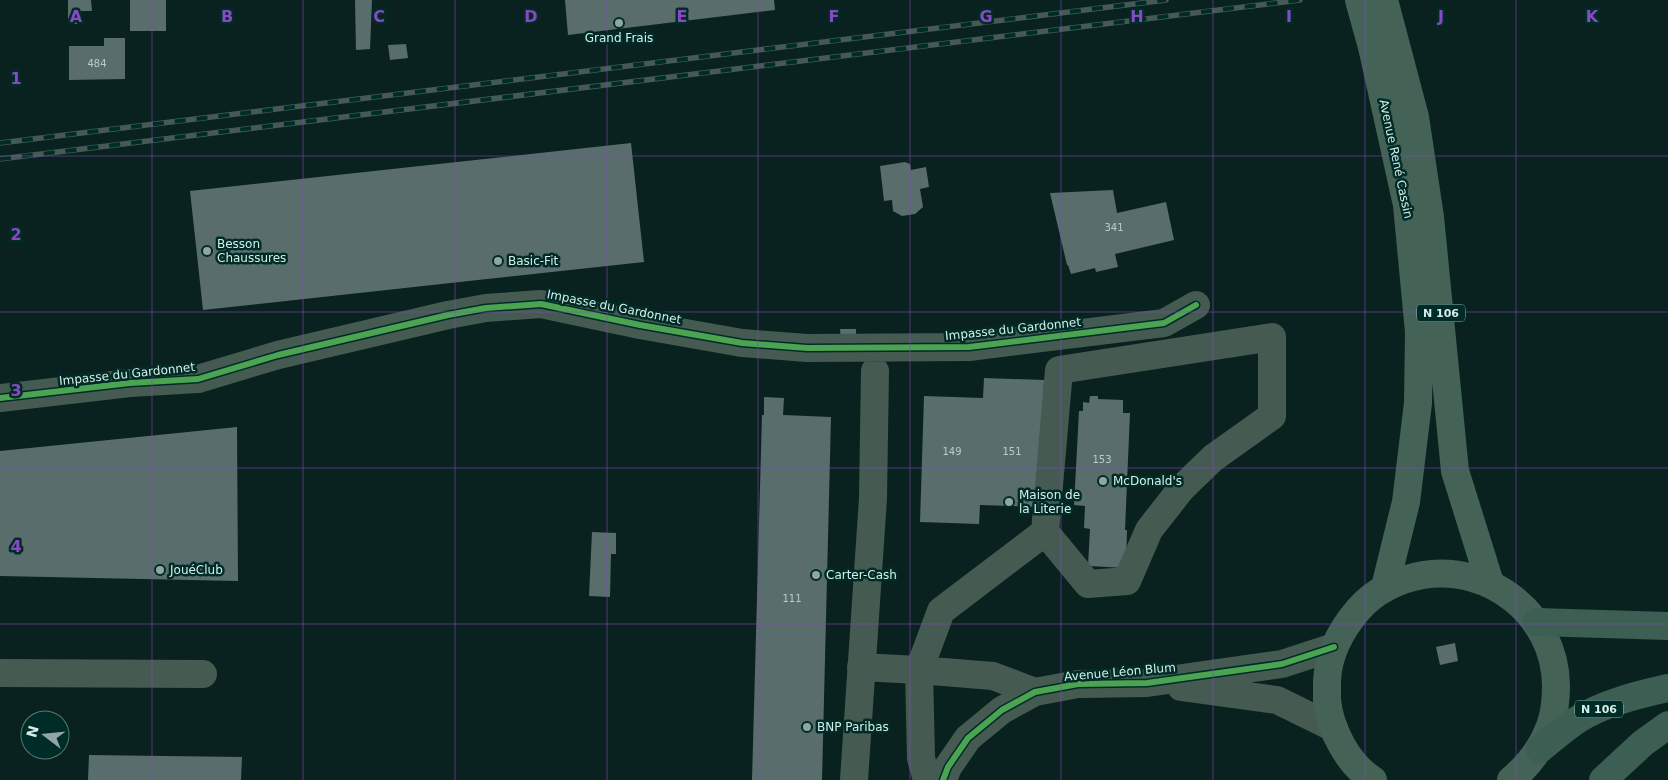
<svg xmlns="http://www.w3.org/2000/svg" width="1668" height="780" font-family="'DejaVu Sans',sans-serif">
	<style>
		.building { fill: #596d6d }
		.lines { fill: none; stroke-linecap: round; stroke-linejoin: round }
		.minor { stroke: #455b51; stroke-width: 28 }
		.major { stroke: #446356; stroke-width: 28 }
		.highway { stroke: #3d5e52; stroke-width: 28 }
		.rail-casing { stroke: #465a55; stroke-width: 5.5 }
		.rail { stroke: #002c27; stroke-width: 4; stroke-dasharray: 11; stroke-linecap: butt }
		.cycleway-casing { stroke: #002c27; stroke-width: 9 }
		.cycleway { stroke: #4ca352; stroke-width: 6 }
		.grid { fill: none; stroke: #8949c5; stroke-width: 1; stroke-opacity: 0.55 }
		.poi-dot { fill: #8fa6a2; stroke: #002c27; stroke-width: 2 }
		.labels { text-anchor: middle; stroke-width: 5; stroke-linejoin: round; paint-order: stroke }
		.number-label { font-size: 10px; fill: #b7cdca }
		.shield { fill: #002c27; stroke: #96b3af; stroke-width: 1 }
		.shield-label { font-size: 11px; font-weight: bold; fill: #d6ede9 }
		.poi-label { font-size: 12px; fill: #d6ede9; stroke: #002c27; text-anchor: start }
		.street-label { font-size: 12px; fill: #d6ede9; stroke: #002c27 }
		.grid-label { font-size: 16px; text-anchor: middle; font-weight: bold; fill: #8949c5; stroke: #002c27; stroke-width: 5; stroke-linejoin: round; paint-order: stroke }
	</style>
	<rect width="100%" height="100%" fill="#0a221f"/>
	<path class="building" d="M68 0H91L92 11H77V24H68Z
		M130 0H166V31H130Z
		M355 0H372L370 49 356 50Z
		M565 0H774L775 10 568 35Z
		M104 38H125V79L69 80V46H104Z
		M406 44 408 58 390 60 388 45Z
		M631 143 644 262 203 310 190 191Z
		M905 162 910 164 911 170 926 167 929 187 920 189 923 207 915 214 902 216 893 211 892 200 884 201 880 166Z
		M1113 190 1117 213 1166 202 1174 240 1115 254 1118 267 1096 272 1095 268 1071 274 1068 265H1067L1050 193Z
		M840 329H856V340H841Z
		M984 378 1044 380 1040 507 980 505 979 524 920 522 924 396 983 398Z
		M1090 396H1098V399L1123 400V413H1130L1125 530H1127L1126 568 1088 566 1090 529 1084 528 1085 506 1074 505 1079 411H1083V402L1089 403Z
		M764 397 784 398 783 415 831 417 822 780H752L762 415H764Z
		M237 427 238 581 0 576V451Z
		M592 532 616 533V554H611L610 597 589 596Z
		M1455 643 1458 661 1440 665 1436 647Z
		M89 755 242 757 241 780H88Z"/>
	<g class="lines">
		<path class="minor" d="M0 398 130 383 198 379 278 355 448 315 486 308 541 304 640 325 742 343 807 348 969 347 1164 323 1196 305
			M861 667 919 670 941 611 1045 532 1088 584 1127 581 1149 530 1181 489 1213 458 1272 416V337L1059 370 1045 532
			M0 673 203 674
			M1181 687 1277 700 1334 728
			M854 780 873 498 875 371
			M927 780 921 758 919 670 993 676 1035 692
			M943 780 948 767 968 738 1002 710 1035 692 1078 684 1147 683 1282 664 1334 647"/>
		<path class="major" d="M1359 0 1372 47 1407 205 1419 332 1418 403 1406 502 1385 587
			M1384 0 1415 117 1430 217 1455 471 1490 583
			M1373 780C1348 764 1330 730 1327 700 1327 694 1327 688 1327 681 1328 655 1341 630 1358 610 1374 591 1399 579 1423 575 1490 564 1555 615 1556 685 1556 698 1555 713 1550 726 1542 748 1529 765 1511 780"/>
		<path class="highway" d="M1537 622 1668 626
			M1540 749C1552 739 1564 729 1577 720 1604 703 1637 695 1668 688
			M1603 780 1643 743 1668 725"/>
		<defs>
			<path id="rail" d="M0 143 1166 0
				M0 159 1300 0"/>
		</defs>
		<use href="#rail" class="rail-casing"/>
		<use href="#rail" class="rail"/>
		<defs>
			<path id="cycleway" d="M0 398 130 383 198 379 278 355 448 315 486 308 541 304 640 325 742 343 807 348 969 347 1164 323 1196 305
				M943 780 948 767 968 738 1002 710 1035 692 1078 684 1147 683 1282 664 1334 647"/>
		</defs>
		<use href="#cycleway" class="cycleway-casing"/>
		<use href="#cycleway" class="cycleway"/>
	</g>
	<path class="grid" d="M152 0V780M303 0V780M455 0V780M607 0V780M758 0V780M910 0V780M1061 0V780M1213 0V780M1365 0V780M1516 0V780M0 156H1668M0 312H1668M0 468H1668M0 624H1668"/>
	<g class="poi-dot">
		<circle cx="619" cy="23" r="5"/>
		<circle cx="207" cy="251" r="5"/>
		<circle cx="498" cy="261" r="5"/>
		<circle cx="1103" cy="481" r="5"/>
		<circle cx="1009" cy="502" r="5"/>
		<circle cx="160" cy="570" r="5"/>
		<circle cx="816" cy="575" r="5"/>
		<circle cx="807" cy="727" r="5"/>
	</g>
	<g class="labels">
		<g class="number-label">
			<text x="97" y="67">484</text>
			<text x="1114" y="231">341</text>
			<text x="952" y="455">149</text>
			<text x="1012" y="455">151</text>
			<text x="1102" y="463">153</text>
			<text x="792" y="602">111</text>
		</g>
		<g class="shield">
			<rect x="1417" y="304.5" width="48" height="17" rx="4"/>
			<rect x="1575" y="700.5" width="48" height="17" rx="4"/>
		</g>
		<g class="shield-label">
			<text x="1441" y="317">N 106</text>
			<text x="1599" y="713">N 106</text>
		</g>
		<g class="poi-label">
			<text x="619" y="42" text-anchor="middle">Grand Frais</text>
			<text x="217" y="248">Besson<tspan x="217" dy="14">Chaussures</tspan></text>
			<text x="508" y="265">Basic-Fit</text>
			<text x="1113" y="485">McDonald's</text>
			<text x="1019" y="499">Maison de<tspan x="1019" dy="14">la Literie</tspan></text>
			<text x="170" y="574">JouéClub</text>
			<text x="826" y="579">Carter-Cash</text>
			<text x="817" y="731">BNP Paribas</text>
		</g>
		<g class="street-label">
			<text transform="translate(1396 159) rotate(78)" y="4">Avenue René Cassin</text>
			<text transform="translate(614 307) rotate(11)" y="4">Impasse du Gardonnet</text>
			<text transform="translate(1013 329) rotate(-6)" y="4">Impasse du Gardonnet</text>
			<text transform="translate(127 374) rotate(-6)" y="4">Impasse du Gardonnet</text>
			<text transform="translate(1120 672) rotate(-5)" y="4">Avenue Léon Blum</text>
		</g>
	</g>
	<g class="grid-label">
		<text x="76" y="22">A</text>
		<text x="227" y="22">B</text>
		<text x="379" y="22">C</text>
		<text x="531" y="22">D</text>
		<text x="682" y="22">E</text>
		<text x="834" y="22">F</text>
		<text x="986" y="22">G</text>
		<text x="1137" y="22">H</text>
		<text x="1289" y="22">I</text>
		<text x="1441" y="22">J</text>
		<text x="1592" y="22">K</text>
		<text x="16" y="84">1</text>
		<text x="16" y="240">2</text>
		<text x="16" y="396">3</text>
		<text x="16" y="552">4</text>
	</g>
	<g transform="translate(45 735) rotate(286)"><circle r="24" fill="#002c27" stroke="#567975"/>
	<path d="M0-4L9 19L0 12L-9 19Z" fill="#8fa6a2"/>
	<text y="-8" font-size="14" font-weight="bold" text-anchor="middle" fill="#d6ede9">N</text>
	</g>
</svg>
